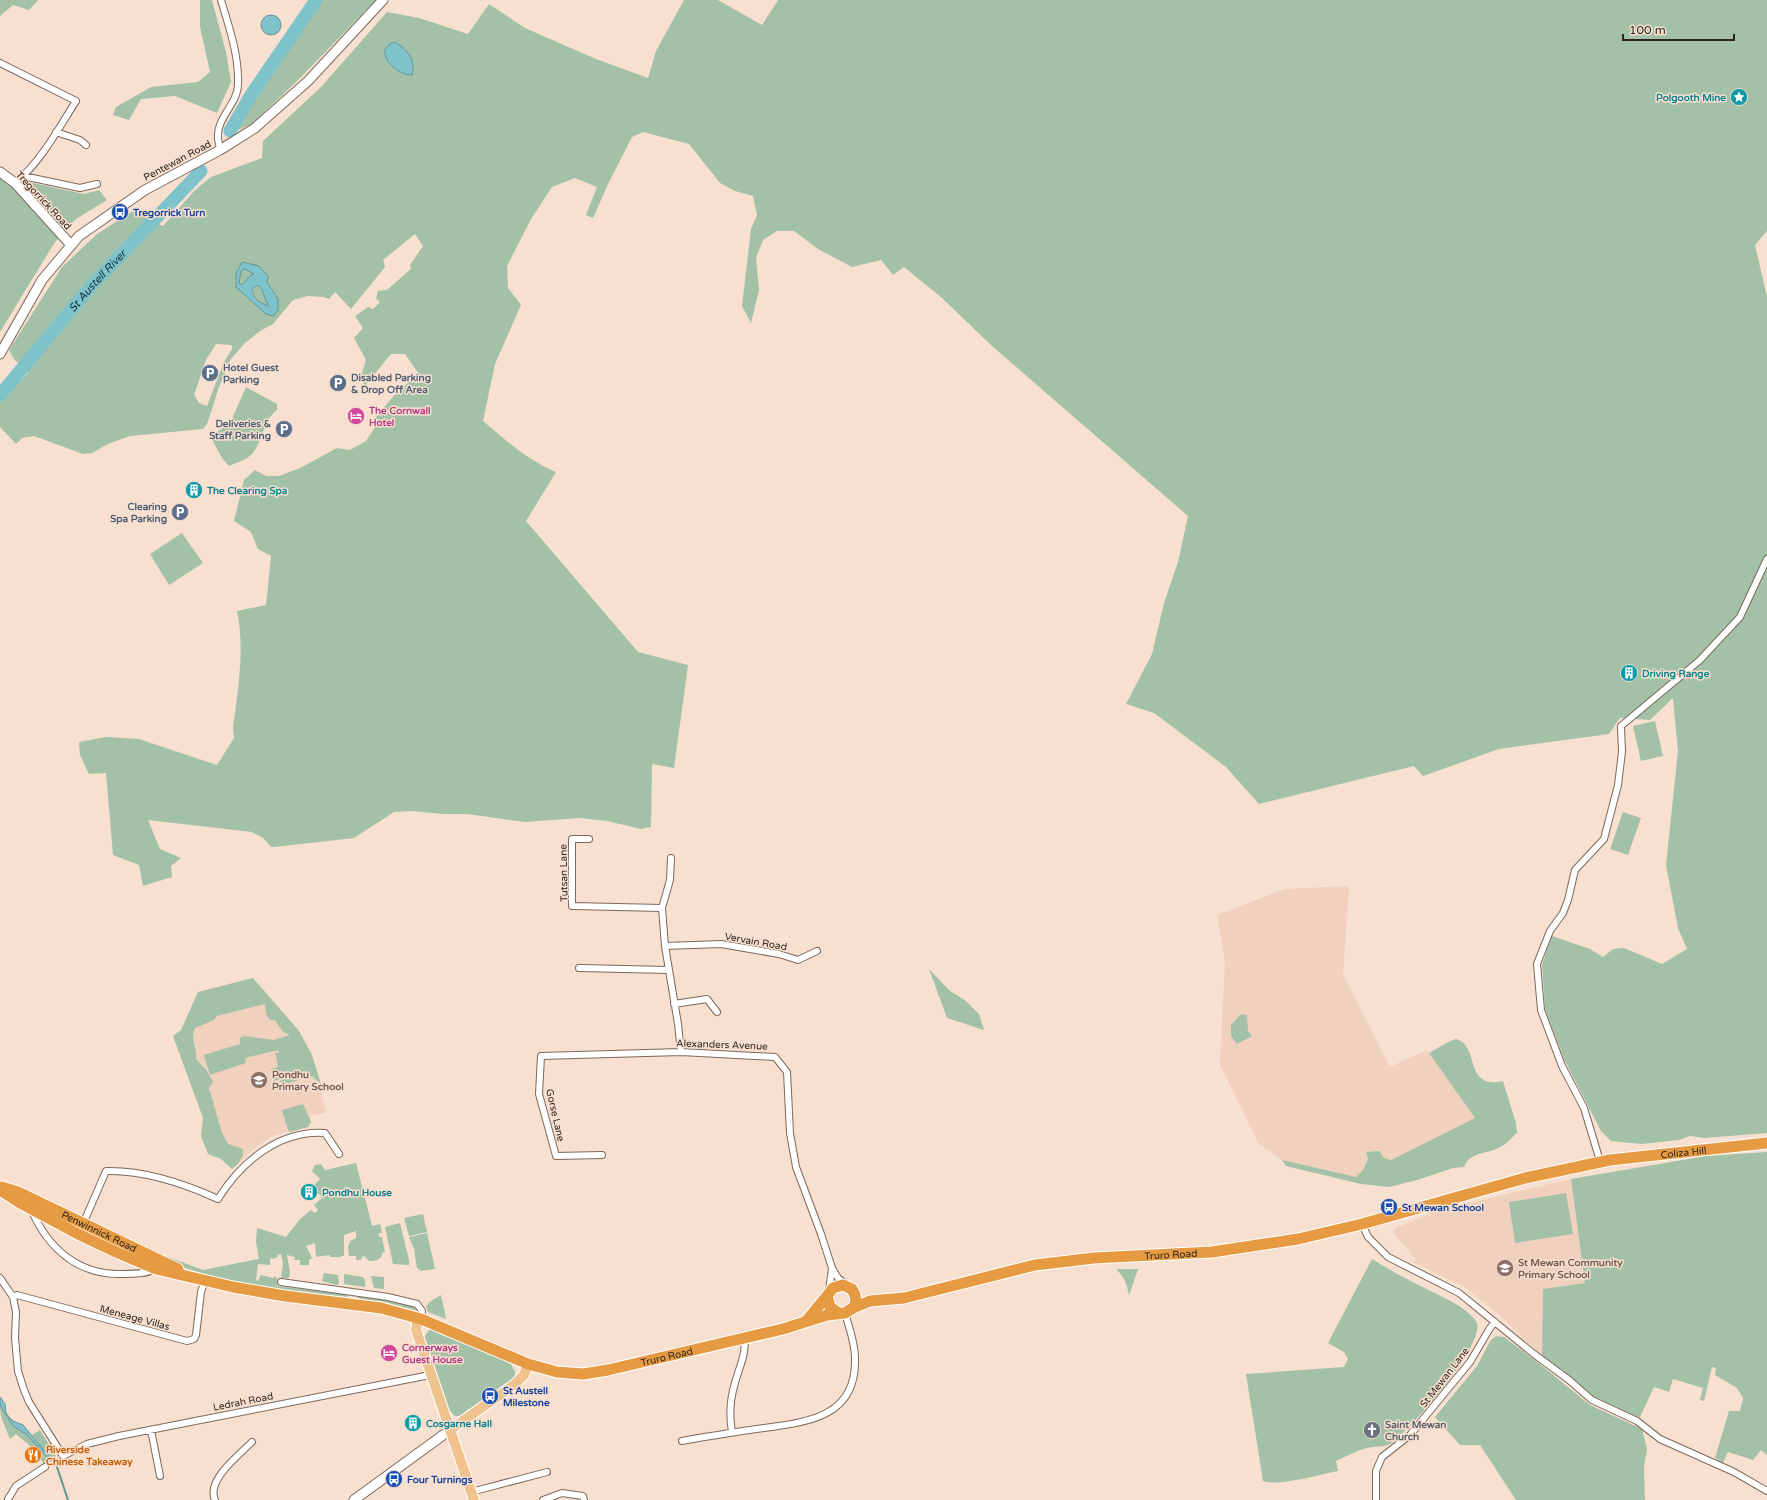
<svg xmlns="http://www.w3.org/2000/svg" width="1767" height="1500" font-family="'Varela Round',sans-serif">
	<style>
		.built { fill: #efd1bd }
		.green { fill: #a3c1a6; fill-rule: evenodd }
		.water { fill: #7ec2cb; stroke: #669397; fill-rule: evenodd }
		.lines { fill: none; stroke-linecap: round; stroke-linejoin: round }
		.stream { stroke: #669397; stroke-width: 2 }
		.river { stroke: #7ec2cb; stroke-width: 13 }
		.street-casing { stroke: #7d685a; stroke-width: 8 }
		.secondary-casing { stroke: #7d685a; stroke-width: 11 }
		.primary-casing { stroke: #fff; stroke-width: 12 }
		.highway-casing { stroke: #fff; stroke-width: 13 }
		.street { stroke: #fff; stroke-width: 6 }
		.secondary { stroke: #fff; stroke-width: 9 }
		.primary { stroke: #f0c38e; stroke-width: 10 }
		.highway { stroke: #e69b43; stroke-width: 11 }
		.labels { text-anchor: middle; stroke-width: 3; stroke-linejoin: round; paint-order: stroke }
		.culture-label { font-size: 10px; font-weight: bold; fill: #0d838f; stroke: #f7e0cf; text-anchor: start }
		.street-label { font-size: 10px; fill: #2e251f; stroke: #f7e0cf }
		.transit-label { font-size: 10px; font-weight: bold; fill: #164399; stroke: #f7e0cf; text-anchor: start }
		.service-label { font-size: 10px; font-weight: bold; fill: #4e5e75; stroke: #f7e0cf; text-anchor: start }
		.hotel-label { font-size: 10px; font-weight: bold; fill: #b23c85; stroke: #f7e0cf; text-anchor: start }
		.education-label { font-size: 10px; font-weight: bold; fill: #785e54; stroke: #f7e0cf; text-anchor: start }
		.worship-label { font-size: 10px; font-weight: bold; fill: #5b616d; stroke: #f7e0cf; text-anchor: start }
		.food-label { font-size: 10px; font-weight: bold; fill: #c56008; stroke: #f7e0cf; text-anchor: start }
		.water-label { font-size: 11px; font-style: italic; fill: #103237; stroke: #f7e0cf }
	</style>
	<rect width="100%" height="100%" fill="#f7e0cf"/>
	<path class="built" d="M1349 886 1343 974 1390 1067 1427 1050 1475 1118 1391 1160 1366 1152 1368 1159 1363 1170 1356 1177 1282 1160 1259 1144 1220 1065 1225 960 1217 915 1285 889Z
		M253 978 299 1031 312 1055 326 1113 310 1116 311 1122 308 1127 272 1136 250 1152 238 1164 219 1135 181 1030 198 992Z
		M1571 1179 1585 1283 1543 1289 1542 1356 1498 1314 1463 1286 1413 1262 1416 1260 1393 1232 1396 1228 1439 1210Z"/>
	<path class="green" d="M0 0H38L29 10 13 5 0 16Z
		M200 0H212L226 52 231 82 217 113 175 96 141 99 129 120 113 115 116 107 151 87 198 82 210 72 200 27Z
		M319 0H376L296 82 253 123 232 133 253 96Z
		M684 0H718L762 25 778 0H1767V231L1755 245 1767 297V1133L1705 1138 1690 1136 1679 1140 1641 1144 1611 1141 1601 1131 1565 1061 1545 1009 1542 965 1552 936 1590 949 1603 957 1613 949 1624 948 1662 964 1687 949 1678 928 1666 865 1678 751 1673 698 1650 720 1620 718 1609 734 1499 749 1423 776 1414 766 1259 804 1226 767 1154 713 1126 704 1152 654 1164 603 1178 562 1188 516 992 346 942 298 904 267 893 275 881 260 852 267 818 249 794 231H777L763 240 756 258 759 290 751 323 742 306 751 229 757 215 753 196 735 191 720 183 689 144 643 132 632 137 608 184 593 218 586 215 597 187 575 178 552 187 531 219 507 266 508 288 521 305 495 364 483 421C505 440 529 461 556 472L526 521 638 652 688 665 674 768 652 764 651 827 641 829 607 821 580 818 525 822 467 814H444L412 811 394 812 354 838 274 847H271L263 838 252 832 148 820 160 849 181 858 171 866 172 877 143 886 139 865 113 855 106 773 89 774 80 755 79 742 106 737 139 739 217 765 234 738 233 728C238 691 245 648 237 611L266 605 271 556 258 549 251 532 234 521 244 480 255 470 266 476H279L300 468 337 448 350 450 366 441 374 429 376 417 397 392 419 374 405 354H391L364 387 362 373 366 360 354 338 363 328 355 316 368 307 373 309 380 302 376 299 378 291 387 290 411 269 410 265 423 246 415 234 383 260 385 267 351 309 335 292 329 299 324 297 308 296 293 300 273 324 260 331 245 343 231 359 219 387 207 424 203 429 130 436 108 444 92 453 83 454 34 436 22 438 16 444 0 427V401L28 373 14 359 9 350 62 267 97 234 133 211 163 226 195 190 211 177 262 158 263 141 321 87 387 12 419 18 468 34 489 4 525 28 596 59 648 78 656 51ZM259 266 268 276 267 282 278 299 266 314 235 281 238 268ZM216 344 232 345V349L224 362 207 406 199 403 194 395 206 360Z
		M0 175 14 185 28 182 84 194 99 190 107 200 76 219 65 229 53 245 0 332Z
		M246 269 255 274 251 275 242 285 239 283 241 271Z
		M258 285 262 290 268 307C260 302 251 299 254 288Z
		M246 387 277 404V410C263 421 264 436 255 450 250 459 238 462 229 466L222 458 211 438 232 419Z
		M182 533 203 563 169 585 150 554Z
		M1655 721 1663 756 1641 761 1633 726Z
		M1623 812 1641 818 1628 855 1610 849Z
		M929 969 950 991 966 1001 979 1014 984 1030 947 1018Z
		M253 978 299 1031 312 1055 321 1084 312 1076 282 1085 280 1079 274 1081 271 1069 278 1067 275 1053H279L278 1050 245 1058 246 1063 210 1075 204 1055 240 1044V1038L244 1036 274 1040 290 1035 283 1032 275 1020H270L266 1014 265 1004 217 1016 214 1020 195 1028C190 1039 197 1047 196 1059L207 1071 213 1082 209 1088 222 1133 228 1144 243 1149V1155L238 1164 232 1169 221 1159 208 1154 201 1136 203 1118 173 1036 181 1030 198 992Z
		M1241 1014 1247 1015 1248 1031 1252 1036 1237 1044 1231 1036V1025Z
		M1456 1039C1481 1046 1463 1090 1503 1081L1516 1123 1517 1133C1512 1137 1508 1143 1502 1146 1489 1155 1471 1150 1464 1167L1453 1168 1417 1180 1389 1187 1361 1184 1286 1166 1282 1160 1356 1177 1363 1170 1368 1159 1366 1152 1379 1151 1384 1158 1391 1160 1475 1118 1429 1053 1450 1041Z
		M303 1104 311 1122 308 1127 290 1132 288 1130 282 1110Z
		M1767 1152V1455L1761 1450 1753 1460 1728 1452 1723 1463 1715 1458 1729 1411H1740L1743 1398 1737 1388 1715 1375 1716 1368 1712 1367 1704 1401 1700 1400 1703 1388 1673 1379 1669 1392 1654 1387 1639 1419 1592 1398 1568 1377 1542 1356 1543 1289 1585 1283 1571 1179 1706 1156Z
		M356 1163 372 1226 380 1224 382 1233H379V1237H382L385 1252 382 1253C382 1260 375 1261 369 1261L364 1256 362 1257 361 1260H356V1256H349L348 1247 350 1241 356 1238V1231L344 1235V1256H341V1257H330V1255L316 1257 315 1243 306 1246 312 1258 309 1260V1265H300V1260H294L295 1257 287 1255 290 1272 289 1278H281L283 1264 281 1254 278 1255V1257H276L275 1259 270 1258V1265L258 1264 256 1280 258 1281 261 1275 273 1278 275 1276 277 1278V1286L343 1294H347V1297L268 1288 224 1280 185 1268 128 1242 203 1270 259 1259 256 1242 257 1228 286 1237 300 1219 311 1210 315 1213 318 1210 314 1205 322 1198 313 1186 320 1179 312 1171 315 1165 321 1164 325 1170Z
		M1566 1193 1573 1234 1515 1243 1509 1202Z
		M423 1214 427 1232 409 1236 404 1218Z
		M400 1223 409 1260V1265L393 1264 385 1227Z
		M427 1233 435 1269 421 1271 417 1268 414 1249 409 1237Z
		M1372 1259C1384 1266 1396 1274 1409 1280 1428 1291 1463 1303 1476 1321 1489 1341 1409 1432 1390 1444 1386 1447 1378 1446 1373 1447 1361 1448 1347 1456 1336 1461L1338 1471C1322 1474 1277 1487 1263 1481L1246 1374 1344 1367 1348 1359 1344 1352 1328 1343Z
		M1116 1269H1138L1129 1296C1127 1284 1125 1278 1116 1269Z
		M324 1273 338 1275 339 1283 337 1285 322 1281Z
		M344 1274 363 1277 365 1281V1287L344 1284Z
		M371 1276 384 1277V1289L374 1288Z
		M441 1295 446 1319 428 1312 426 1306 431 1301Z
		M360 1296 389 1300 415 1307 418 1309 417 1311 388 1303 356 1298Z
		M429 1330H435L510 1363 515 1371V1377L463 1416H455L449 1410 422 1343 424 1337Z
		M1496 1336 1504 1337 1536 1361 1590 1405 1642 1429 1647 1449 1644 1467 1645 1500H1516L1480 1445H1460L1435 1417 1477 1366 1491 1340Z
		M0 1405 13 1426 26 1434 51 1461 44 1465 37 1452 16 1434 10 1439C5 1425 0 1420 0 1405Z
		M40 1430 56 1456 52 1460 32 1435Z"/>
	<path class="water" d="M261 25a10 10 0 1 1 20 0a10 10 0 1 1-20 0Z
		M395 42C408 50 416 60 412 75 397 76 370 50 395 42Z
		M242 262 259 266 268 276 267 282 278 299V310L273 316 266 314 236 287V273ZM245 269 254 274 251 275 242 285 239 283 241 271ZM258 285 262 290 268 306C260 303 251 298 253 288Z
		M0 1397 5 1404 6 1413 9 1417 13 1421 23 1425 52 1460 51 1461 26 1434 13 1426 0 1405Z"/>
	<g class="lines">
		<path class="stream" d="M51 1459 57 1467 68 1500"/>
		<g class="river">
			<path d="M230 131 251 95 316 0"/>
			<path id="s1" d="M0 395 91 286 201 171"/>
		</g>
		<defs>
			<path id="street" d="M0 63 76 101C59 128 40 163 15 183
				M56 132 80 140 86 145
				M220 150C220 146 218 142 218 138 216 118 238 104 238 84 239 55 229 27 221 0
				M23 176 80 188 97 184
				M589 839H572V906L662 908
				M671 858 670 880 662 908 665 946 678 1024 681 1052
				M665 946 721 944 779 954 798 960 817 951
				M579 968 669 970
				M674 1004 707 999 717 1012
				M602 1155 556 1156 539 1094 541 1056 681 1052 775 1057 787 1072 790 1133 796 1167 821 1234 832 1268 838 1278 847 1285
				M1600 1161 1584 1108 1562 1066 1541 1010 1537 964 1550 931 1563 913 1568 900 1575 870 1604 839 1618 785 1622 752 1621 726 1700 660 1740 617 1767 559
				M31 1209C48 1249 79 1276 124 1274 134 1274 146 1274 154 1269
				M83 1224 106 1171C145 1170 183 1183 218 1199 241 1162 279 1130 325 1133L339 1154
				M1362 1224 1368 1237 1388 1257 1459 1293 1534 1354 1569 1380 1592 1400 1637 1421 1660 1439 1734 1472 1767 1491
				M0 1278 13 1297 16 1312 15 1338 18 1371 24 1390 29 1402 63 1456 87 1444 119 1436 430 1375
				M281 1282 388 1297 417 1304 422 1311 421 1319
				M829 1291 832 1268
				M13 1297 17 1295 187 1341 194 1339 196 1335 201 1292 205 1280
				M151 1430 160 1476
				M732 1432C729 1415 730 1399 735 1383 739 1367 747 1354 744 1337
				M682 1441C709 1436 736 1432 764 1428 810 1422 857 1416 855 1358 855 1342 849 1328 845 1313
				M471 1492 547 1472
				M8 1499 16 1486 45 1467
				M215 1500C206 1480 239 1455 252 1442
				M543 1500 562 1493 583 1496 584 1500
				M1376 1500V1471L1382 1457 1410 1435 1470 1362 1490 1328 1495 1322"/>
			<path id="secondary" d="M0 172 15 183 71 245
				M0 354 42 280 79 236 145 190 220 150 255 128 308 81 383 0
				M354 1500 450 1430"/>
			<path id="primary" d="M418 1318 416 1330 474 1500
				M450 1430 515 1384 524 1375 528 1364"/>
			<g id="highway">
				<path id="s2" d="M2 1187 18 1192 178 1269"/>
				<path id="s3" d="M0 1190 22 1204 78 1234 116 1252 156 1269 233 1287 285 1296 381 1308 421 1319 528 1364 557 1372 583 1374 608 1370 783 1329 827 1315 845 1313 853 1308 856 1302 855 1295 852 1289 843 1285 833 1288 827 1296 830 1307 839 1313"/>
				<path id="s4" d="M853 1308 870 1301 904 1298 1035 1265 1094 1258 1212 1252 1298 1239 1362 1224 1525 1178 1610 1160 1767 1143"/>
				<path d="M807 1320 827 1296"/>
			</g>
		</defs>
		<use href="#street" class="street-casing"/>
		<use href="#secondary" class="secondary-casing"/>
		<use href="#primary" class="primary-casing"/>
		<use href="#highway" class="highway-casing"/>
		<use href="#street" class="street"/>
		<use href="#secondary" class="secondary"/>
		<use href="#primary" class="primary"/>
		<use href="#highway" class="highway"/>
	</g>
	<defs>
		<symbol id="sight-disc" viewBox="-11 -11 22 22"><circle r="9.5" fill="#0f9aa8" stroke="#f7e0cf"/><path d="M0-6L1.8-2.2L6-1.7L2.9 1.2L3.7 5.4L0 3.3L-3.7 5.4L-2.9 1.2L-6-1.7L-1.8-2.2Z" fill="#fff"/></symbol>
		<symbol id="bus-disc" viewBox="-11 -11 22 22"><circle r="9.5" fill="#1a4fb4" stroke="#f7e0cf"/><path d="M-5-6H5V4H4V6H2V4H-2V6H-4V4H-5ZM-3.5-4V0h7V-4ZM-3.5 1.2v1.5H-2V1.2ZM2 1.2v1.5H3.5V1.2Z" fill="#fff"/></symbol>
		<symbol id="parking-disc" viewBox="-11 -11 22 22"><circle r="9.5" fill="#5c6f8a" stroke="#f7e0cf"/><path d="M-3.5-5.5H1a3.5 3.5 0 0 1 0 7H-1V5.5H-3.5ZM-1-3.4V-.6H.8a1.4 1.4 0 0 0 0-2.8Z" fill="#fff"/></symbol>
		<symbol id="hotel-disc" viewBox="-11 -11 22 22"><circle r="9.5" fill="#d1479c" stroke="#f7e0cf"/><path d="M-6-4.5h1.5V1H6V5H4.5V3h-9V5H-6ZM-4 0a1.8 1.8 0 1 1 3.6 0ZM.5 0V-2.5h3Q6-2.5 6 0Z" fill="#fff"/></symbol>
		<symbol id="building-disc" viewBox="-11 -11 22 22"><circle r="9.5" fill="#0f9aa8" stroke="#f7e0cf"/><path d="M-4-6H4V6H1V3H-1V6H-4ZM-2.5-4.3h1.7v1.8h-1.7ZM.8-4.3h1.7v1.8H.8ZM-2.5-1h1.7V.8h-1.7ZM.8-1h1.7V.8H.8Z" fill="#fff"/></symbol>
		<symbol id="school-disc" viewBox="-11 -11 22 22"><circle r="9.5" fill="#8d6e63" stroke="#f7e0cf"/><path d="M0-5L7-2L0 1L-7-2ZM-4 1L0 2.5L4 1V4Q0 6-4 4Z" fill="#fff"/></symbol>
		<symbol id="church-disc" viewBox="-11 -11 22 22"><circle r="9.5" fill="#6b7280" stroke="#f7e0cf"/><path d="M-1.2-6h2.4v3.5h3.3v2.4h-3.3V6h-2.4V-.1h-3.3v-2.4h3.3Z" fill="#fff"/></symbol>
		<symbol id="restaurant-disc" viewBox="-11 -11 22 22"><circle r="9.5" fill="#e8710a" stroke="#f7e0cf"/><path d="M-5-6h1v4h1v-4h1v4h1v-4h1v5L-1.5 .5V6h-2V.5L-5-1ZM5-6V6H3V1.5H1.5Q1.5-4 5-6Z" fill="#fff"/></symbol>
	</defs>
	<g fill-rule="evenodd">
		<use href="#sight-disc" x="1729" y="87" width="20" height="20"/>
		<use href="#bus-disc" x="110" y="202" width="20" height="20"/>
		<use href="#parking-disc" x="200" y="363" width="20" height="20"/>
		<use href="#parking-disc" x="328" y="373" width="20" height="20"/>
		<use href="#hotel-disc" x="346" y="406" width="20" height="20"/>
		<use href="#parking-disc" x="274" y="419" width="20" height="20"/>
		<use href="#building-disc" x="184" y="480" width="20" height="20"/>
		<use href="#parking-disc" x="170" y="502" width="20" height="20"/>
		<use href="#building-disc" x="1619" y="663" width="20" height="20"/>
		<use href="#school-disc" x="249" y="1070" width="20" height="20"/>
		<use href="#building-disc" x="299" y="1182" width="20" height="20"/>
		<use href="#bus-disc" x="1379" y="1197" width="20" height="20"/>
		<use href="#school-disc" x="1495" y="1258" width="20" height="20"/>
		<use href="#hotel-disc" x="379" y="1343" width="20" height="20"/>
		<use href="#bus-disc" x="480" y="1386" width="20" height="20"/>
		<use href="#building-disc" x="403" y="1413" width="20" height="20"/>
		<use href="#church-disc" x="1362" y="1420" width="20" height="20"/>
		<use href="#restaurant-disc" x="23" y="1445" width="20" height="20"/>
		<use href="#bus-disc" x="384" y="1469" width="20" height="20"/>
	</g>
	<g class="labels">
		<g class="culture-label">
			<text x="1726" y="101" text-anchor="end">Polgooth Mine</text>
			<text x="207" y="494">The Clearing Spa</text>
			<text x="1642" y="677">Driving Range</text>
			<text x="322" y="1196">Pondhu House</text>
			<text x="426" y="1427">Cosgarne Hall</text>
		</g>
		<g class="street-label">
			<text transform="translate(177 160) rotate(-28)" y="4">Pentewan Road</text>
			<text transform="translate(44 200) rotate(47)" y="4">Tregorrick Road</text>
			<text transform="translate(563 873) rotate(-91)" y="4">Tutsan Lane</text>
			<text transform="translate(756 941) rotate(10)" y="4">Vervain Road</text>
			<text transform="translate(722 1044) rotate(2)" y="4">Alexanders Avenue</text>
			<text transform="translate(556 1115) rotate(77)" y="4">Gorse Lane</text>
			<text dy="4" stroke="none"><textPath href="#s4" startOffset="848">Coliza Hill</textPath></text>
			<text dy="4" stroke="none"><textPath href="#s2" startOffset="107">Penwinnick Road</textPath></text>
			<text dy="4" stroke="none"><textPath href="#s4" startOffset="324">Truro Road</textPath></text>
			<text transform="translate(135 1317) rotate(15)" y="4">Meneage Villas</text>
			<text dy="4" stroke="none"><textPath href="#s3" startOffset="703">Truro Road</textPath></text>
			<text transform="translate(1444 1377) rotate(-52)" y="4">St Mewan Lane</text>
			<text transform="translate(243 1401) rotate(-11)" y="4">Ledrah Road</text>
		</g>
		<g class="transit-label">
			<text x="133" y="216">Tregorrick Turn</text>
			<text x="1402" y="1211">St Mewan School</text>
			<text x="503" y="1394">St Austell<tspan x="503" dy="12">Milestone</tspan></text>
			<text x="407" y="1483">Four Turnings</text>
		</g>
		<g class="service-label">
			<text x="223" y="371">Hotel Guest<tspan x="223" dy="12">Parking</tspan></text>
			<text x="351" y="381">Disabled Parking<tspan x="351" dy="12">&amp; Drop Off Area</tspan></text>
			<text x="271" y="427" text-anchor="end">Deliveries &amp;<tspan x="271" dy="12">Staff Parking</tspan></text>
			<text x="167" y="510" text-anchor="end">Clearing<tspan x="167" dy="12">Spa Parking</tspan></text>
		</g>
		<g class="hotel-label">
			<text x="369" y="414">The Cornwall<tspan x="369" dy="12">Hotel</tspan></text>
			<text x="402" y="1351">Cornerways<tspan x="402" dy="12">Guest House</tspan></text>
		</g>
		<g class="education-label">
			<text x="272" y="1078">Pondhu<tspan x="272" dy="12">Primary School</tspan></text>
			<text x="1518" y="1266">St Mewan Community<tspan x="1518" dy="12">Primary School</tspan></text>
		</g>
		<g class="worship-label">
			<text x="1385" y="1428">Saint Mewan<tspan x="1385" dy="12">Church</tspan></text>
		</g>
		<g class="food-label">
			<text x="46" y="1453">Riverside<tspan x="46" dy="12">Chinese Takeaway</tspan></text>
		</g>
		<g class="water-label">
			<text dy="4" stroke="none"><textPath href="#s1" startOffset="150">St Austell River</textPath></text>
		</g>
	</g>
	<path d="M1623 34v6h111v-6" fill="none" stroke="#2e251f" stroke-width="2"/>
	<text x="1629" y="34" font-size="12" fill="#2e251f" stroke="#f7e0cf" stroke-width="3" paint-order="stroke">100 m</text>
</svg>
